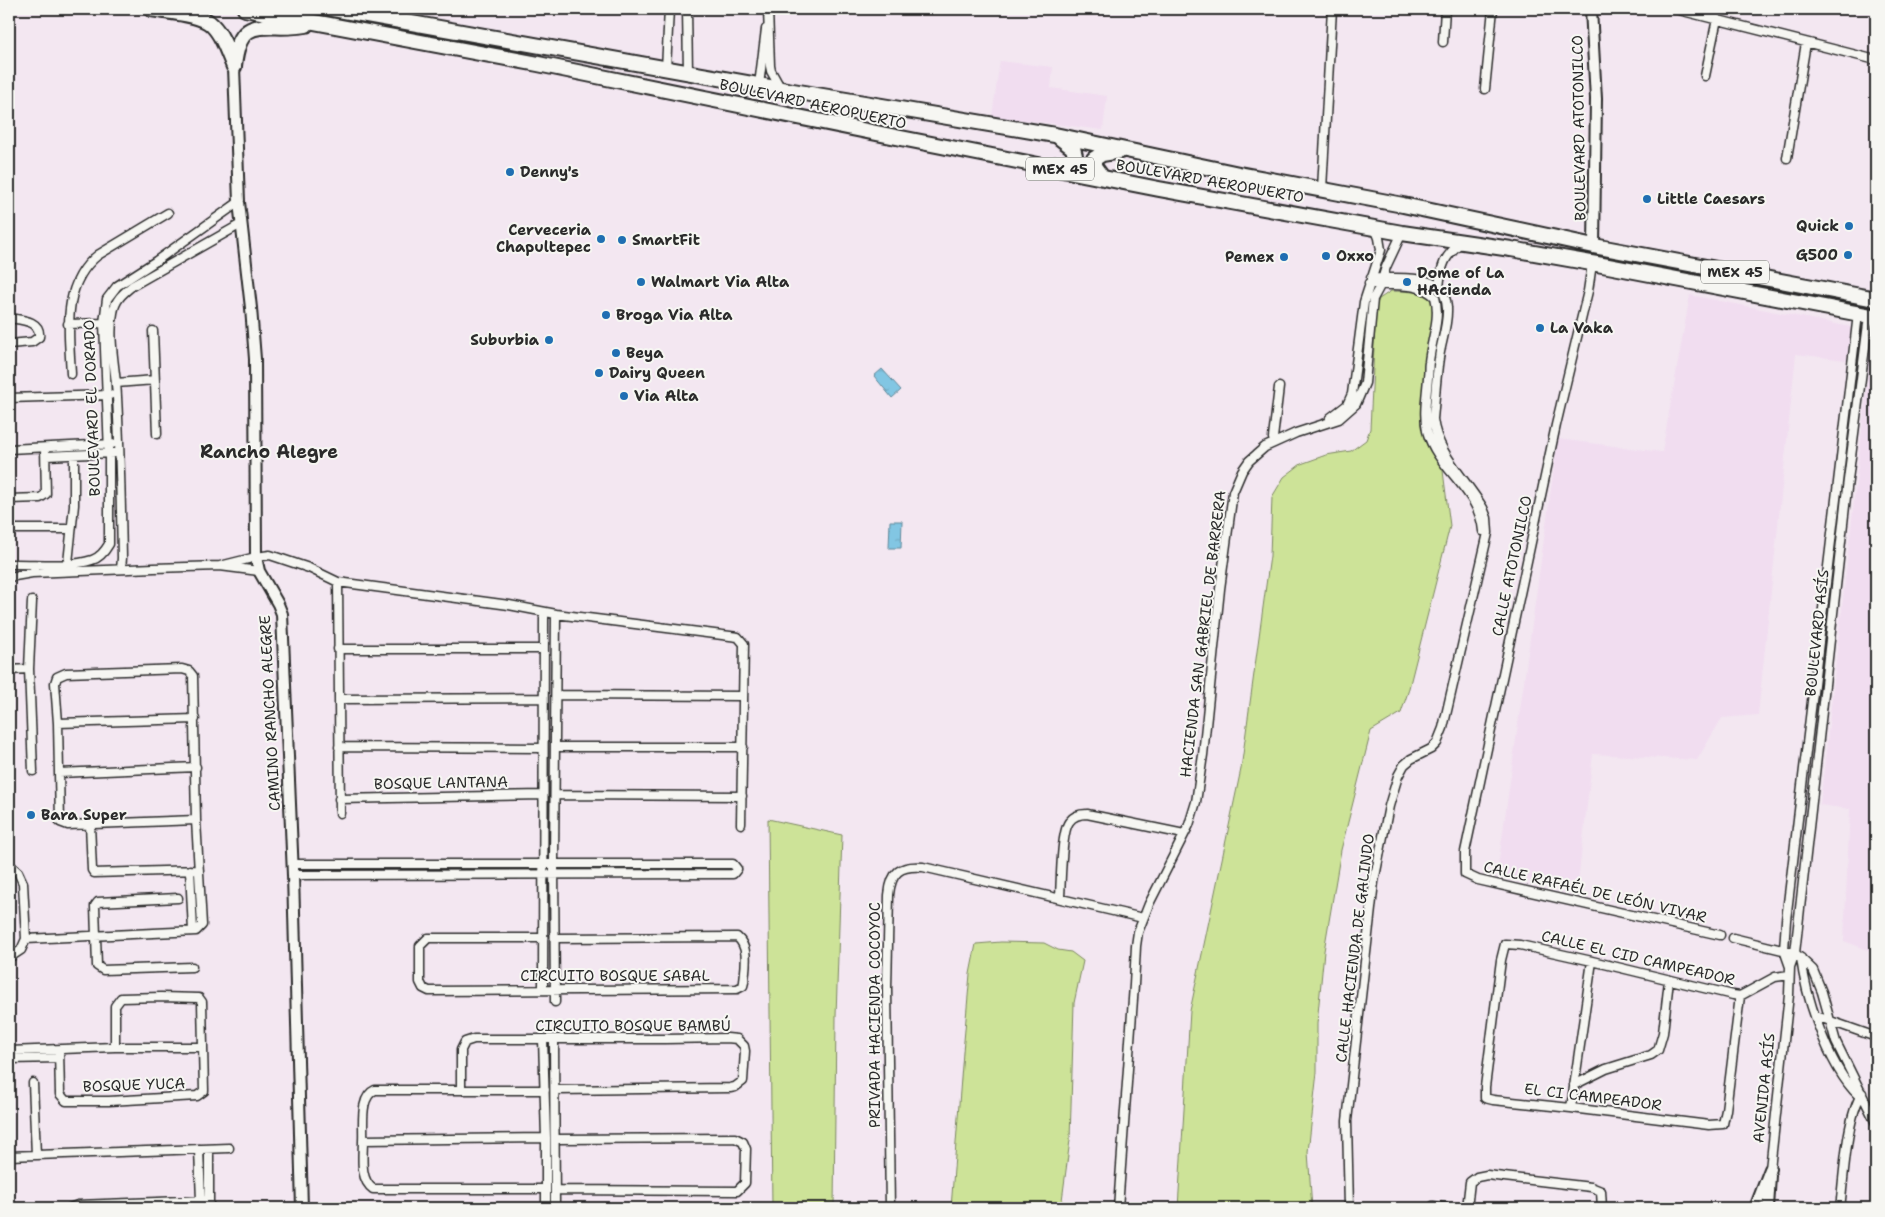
<svg xmlns="http://www.w3.org/2000/svg" width="1885" height="1217" font-family="'Shantell Sans',sans-serif">
	<style>
		.built { fill: #f1ddf0 }
		.green { fill: #cde398; stroke: #7c8762 }
		.water { fill: url(#water-ripples); stroke: #5f8899 }
		.lines { fill: none; stroke-linecap: round; stroke-linejoin: round }
		.minor-casing { stroke: #2b2b2b; stroke-width: 11 }
		.tertiary-casing { stroke: #2b2b2b; stroke-width: 14 }
		.trunk-casing { stroke: #2b2b2b; stroke-width: 18 }
		.minor { stroke: #f6f6f2; stroke-width: 8 }
		.tertiary { stroke: #f6f6f2; stroke-width: 10 }
		.trunk { stroke: #f6f6f2; stroke-width: 14 }
		.poi-dot { fill: #1f6fb2; stroke: #f6f6f2; stroke-width: 2 }
		.labels { text-anchor: middle; stroke-width: 4; stroke-linejoin: round; paint-order: stroke }
		.shield { fill: #f6f6f2; stroke: #686867; stroke-width: 1 }
		.shield-label { font-size: 14px; font-weight: bold; fill: #2b2b2b }
		.street-label { font-size: 15px; fill: #2b2b2b; stroke: #f6f6f2 }
		.poi-label { font-size: 15px; font-weight: bold; fill: #2b2b2b; stroke: #f6f6f2; text-anchor: start }
		.quarter-label { font-size: 18px; font-weight: bold; fill: #2b2b2b; stroke: #f6f6f2 }
	</style>
	<defs>
		<pattern id="water-ripples" width="26" height="14" patternUnits="userSpaceOnUse" patternTransform="scale(1.25)"><rect width="26" height="14" fill="#82c6e3"/><path d="M2 4q2-2 4 0t4 0M15 11q2-2 4 0t4 0" fill="none" stroke="#70aac3"/></pattern>
	</defs>
	<rect width="100%" height="100%" fill="#f3e7f1"/>
	<filter id="ink" filterUnits="userSpaceOnUse"><feTurbulence type="fractalNoise" baseFrequency=".02" numOctaves="2"/><feDisplacementMap in="SourceGraphic" scale="10" xChannelSelector="R" yChannelSelector="G"/><feConvolveMatrix kernelMatrix="1 2 1 2 8 2 1 2 1" color-interpolation-filters="sRGB"/></filter>
	<g filter="url(#ink)">
		<path class="built" d="M1000 61 1053 67 1051 88 1107 96 1103 130 992 116Z
			M1690 295 1876 332V953L1844 941 1850 809 1820 805 1869 367 1845 360 1796 354 1758 715 1722 718 1697 760 1593 754 1577 891 1497 874 1558 439 1662 452Z"/>
		<path class="green" d="M1391 291C1407 292 1430 289 1435 307L1422 413 1428 446 1442 463 1450 526 1408 692 1401 713 1371 731 1341 850 1324 951 1317 1024V1072L1308 1152 1312 1208H1178L1190 1011 1241 769 1270 556 1272 497 1284 477 1301 464 1326 455 1351 451 1366 440 1370 429 1376 306 1379 299Z
			M768 819 842 835 836 1016 834 1208H772Z
			M1001 942 1044 943 1058 950 1071 952 1083 961 1074 1003 1070 1140 1061 1208H951L963 1052 970 974 976 944Z"/>
		<path class="water" d="M882 369 901 390 892 398 874 376Z
			M890 521H902L901 548H889Z"/>
		<g class="lines">
			<defs>
				<path id="minor" d="M687 9 688 72
					M768 9 770 66 771 71 781 89
					M1675 9 1876 60
					M1443 42 1445 9
					M666 69 669 9
					M1705 76 1717 19
					M759 85 766 29
					M1485 89 1493 9
					M1787 158 1806 43
					M1322 189 1332 9
					M1592 264 1588 291 1556 425 1465 852V874L1478 880 1720 935
					M1369 283C1389 288 1419 280 1435 297 1441 318 1431 341 1429 362 1428 367 1429 372 1428 377 1427 394 1423 414 1427 431 1437 469 1480 490 1483 531
					M1439 288C1441 265 1444 256 1463 241
					M9 318C21 320 41 320 39 337L32 342 9 344
					M68 324 104 323
					M153 331 157 434
					M71 374C69 333 61 284 98 255L168 213
					M116 383 155 380
					M9 398 110 395
					M1330 418 1347 405 1352 394 1364 302 1381 250 1379 238 1375 228
					M1274 443 1273 438 1279 387
					M9 449 112 444
					M46 456 114 453
					M9 499 40 498 46 494 45 448
					M9 529H71
					M68 563 74 505V455
					M9 564C34 563 68 568 92 560 99 558 105 551 109 544V453L104 323 107 299 117 286 156 261 239 202
					M220 566 256 557 270 555 309 568 338 582 509 605 556 614 554 863 555 1002
					M121 569 122 558C121 504 120 451 117 397 116 370 108 340 113 313 115 300 122 294 132 286L241 224
					M9 577 32 573 154 568 220 566 259 571
					M338 582 340 813
					M32 601 29 669 33 771
					M556 614 738 637 744 644 741 824
					M338 649H543
					M9 670 29 669
					M556 695 743 696
					M339 699 543 698
					M58 723 195 719
					M339 747 543 748
					M556 747H743
					M59 773 196 767
					M555 795 742 796
					M339 799 543 795
					M90 824 92 870 94 873 199 870
					M9 864 18 872 23 883 26 939 21 950 9 958
					M292 864H733L737 869 733 874 293 875
					M190 870 193 931
					M1060 897C1061 882 1061 833 1069 822 1073 816 1080 814 1087 814L1184 834
					M178 898 98 902 95 906 97 966 103 970 192 967
					M543 938H428L420 946V982L423 988 429 991 737 989 743 986 744 982C745 967 750 948 737 937L555 938
					M1733 938 1795 953 1813 970 1822 992 1836 1042 1876 1123
					M26 939 196 931 202 925 196 820 193 676 189 671 182 669 66 673 57 677 55 683 58 723 60 822 68 825 196 820
					M1801 958C1806 999 1831 1076 1865 1101
					M1790 967 1784 950 1786 920 1858 314
					M543 990 544 612
					M1740 996 1726 1110 1723 1124 1709 1125 1571 1108 1493 1100 1485 1098V1087L1501 960 1505 944 1520 945 1592 961 1733 995 1740 996 1775 977 1789 975
					M1816 1016 1876 1037
					M543 1039 546 1138V1208
					M554 1039 555 1208
					M59 1050 60 1094 66 1101H109L197 1096 204 1091 202 1002 199 998 161 997 121 998 115 1006V1047
					M9 1051 115 1047H203
					M9 1059 59 1058
					M33 1083 36 1155
					M1574 1085 1606 1069 1651 1055 1658 1050 1663 1033 1669 980
					M461 1090V1050L465 1042 474 1039H665L727 1038 737 1039 744 1046 745 1051 743 1081 735 1087 730 1088 555 1090
					M1571 1108 1592 961
					M546 1138 363 1140C363 1156 359 1179 373 1189H546
					M555 1139 735 1138 743 1142 746 1149 745 1183 737 1191 555 1190
					M363 1140C364 1125 359 1097 375 1090H545
					M199 1149 201 1201
					M209 1149V1208
					M9 1156 229 1148
					M1770 1169 1789 995 1790 967 1795 953 1847 488 1869 316
					M1433 1206 1449 1208
					M70 1208 78 1205 209 1200
					M890 1208 887 989 889 895C891 872 900 865 923 867L1143 918
					M1118 1208 1134 985 1136 946 1138 932 1149 904 1189 825 1196 802 1203 755 1220 589 1233 492 1242 471 1249 461 1265 447 1296 433 1339 419 1356 404 1365 383 1373 299 1380 286 1386 267 1402 233
					M1349 1208 1347 1121 1374 882 1389 806 1398 776 1404 765 1411 759 1431 749 1437 743 1443 728 1488 533 1487 518 1483 508C1466 479 1437 454 1433 419 1435 399 1436 378 1439 358 1441 342 1448 325 1447 308 1447 300 1443 289 1436 285 1420 275 1389 279 1371 278
					M1467 1208 1470 1182 1477 1177 1487 1175 1591 1187 1601 1191 1602 1208
					M1840 1208C1844 1177 1846 1119 1862 1093"/>
				<path id="tertiary" d="M1591 9 1596 99 1594 246
					M234 67 239 202 251 308 255 359 256 557 259 571 278 604 282 614 293 875 302 1208
					M1755 1208 1770 1169
					M1768 1208 1770 1175"/>
				<path id="trunk" d="M151 9C167 12 201 13 212 25 223 36 228 53 234 67
					M245 9 538 64 901 138 1159 189 1402 233 1511 249 1608 266 1876 317
					M333 9 781 89 1055 135 1239 174 1403 205 1594 246 1876 299
					M234 66C240 11 265 32 306 25
					M1054 165 1071 163 1075 156 1073 148 1060 138
					M1102 177 1094 166V159L1102 154 1120 151"/>
			</defs>
			<use href="#minor" class="minor-casing"/>
			<use href="#tertiary" class="tertiary-casing"/>
			<use href="#trunk" class="trunk-casing"/>
			<use href="#minor" class="minor"/>
			<use href="#tertiary" class="tertiary"/>
			<use href="#trunk" class="trunk"/>
		</g>
	</g>
	<g class="poi-dot">
		<circle cx="510" cy="172" r="5"/>
		<circle cx="1647" cy="199" r="5"/>
		<circle cx="1849" cy="226" r="5"/>
		<circle cx="601" cy="239" r="5"/>
		<circle cx="622" cy="240" r="5"/>
		<circle cx="1848" cy="255" r="5"/>
		<circle cx="1326" cy="256" r="5"/>
		<circle cx="1284" cy="257" r="5"/>
		<circle cx="641" cy="282" r="5"/>
		<circle cx="1407" cy="282" r="5"/>
		<circle cx="606" cy="315" r="5"/>
		<circle cx="1540" cy="328" r="5"/>
		<circle cx="549" cy="340" r="5"/>
		<circle cx="616" cy="353" r="5"/>
		<circle cx="599" cy="373" r="5"/>
		<circle cx="624" cy="396" r="5"/>
		<circle cx="31" cy="815" r="5"/>
	</g>
	<g class="labels">
		<g class="shield">
			<rect x="1026" y="157.5" width="68" height="23" rx="4"/>
			<rect x="1701" y="260.5" width="68" height="23" rx="4"/>
		</g>
		<g class="shield-label">
			<text x="1060" y="174">MEX 45</text>
			<text x="1735" y="277">MEX 45</text>
		</g>
		<g class="street-label">
			<text transform="translate(813 104) rotate(12)" y="5">BOULEVARD AEROPUERTO</text>
			<text transform="translate(1579 128) rotate(-91)" y="5">BOULEVARD ATOTONILCO</text>
			<text transform="translate(1210 181) rotate(10)" y="5">BOULEVARD AEROPUERTO</text>
			<text transform="translate(92 408) rotate(-92)" y="5">BOULEVARD EL DORADO</text>
			<text transform="translate(1512 566) rotate(-78)" y="5">CALLE ATOTONILCO</text>
			<text transform="translate(1817 633) rotate(-84)" y="5">BOULEVARD ASÍS</text>
			<text transform="translate(1203 634) rotate(-83)" y="5">HACIENDA SAN GABRIEL DE BARRERA</text>
			<text transform="translate(270 713) rotate(-93)" y="5">CAMINO RANCHO ALEGRE</text>
			<text transform="translate(441 783) rotate(-1)" y="5">BOSQUE LANTANA</text>
			<text transform="translate(1595 892) rotate(13)" y="5">CALLE RAFAÉL DE LEÓN VIVAR</text>
			<text transform="translate(1355 948) rotate(-83)" y="5">CALLE HACIENDA DE GALINDO</text>
			<text transform="translate(1638 958) rotate(13)" y="5">CALLE EL CID CAMPEADOR</text>
			<text x="615" y="981">CIRCUITO BOSQUE SABAL</text>
			<text transform="translate(875 1015) rotate(-90)" y="5">PRIVADA HACIENDA COCOYOC</text>
			<text x="633" y="1031">CIRCUITO BOSQUE BAMBÚ</text>
			<text transform="translate(134 1085) rotate(-2)" y="5">BOSQUE YUCA</text>
			<text transform="translate(1764 1088) rotate(-84)" y="5">AVENIDA ASÍS</text>
			<text transform="translate(1593 1097) rotate(7)" y="5">EL CI CAMPEADOR</text>
		</g>
		<g class="poi-label">
			<text x="520" y="177">Denny's</text>
			<text x="1657" y="204">Little Caesars</text>
			<text x="1839" y="231" text-anchor="end">Quick</text>
			<text x="591" y="235" text-anchor="end">Cerveceria<tspan x="591" dy="17">Chapultepec</tspan></text>
			<text x="632" y="245">SmartFit</text>
			<text x="1838" y="260" text-anchor="end">G500</text>
			<text x="1336" y="261">Oxxo</text>
			<text x="1274" y="262" text-anchor="end">Pemex</text>
			<text x="1417" y="278">Dome of La<tspan x="1417" dy="17">HAcienda</tspan></text>
			<text x="651" y="287">Walmart Via Alta</text>
			<text x="616" y="320">Broga Via Alta</text>
			<text x="1550" y="333">La Vaka</text>
			<text x="539" y="345" text-anchor="end">Suburbia</text>
			<text x="626" y="358">Beya</text>
			<text x="609" y="378">Dairy Queen</text>
			<text x="634" y="401">Via Alta</text>
			<text x="41" y="820">Bara Super</text>
		</g>
		<g class="quarter-label">
			<text x="269" y="458">Rancho Alegre</text>
		</g>
	</g>
	<rect width="1885" height="1217" fill="none" stroke="#f6f6f2" stroke-width="30"/>
	<rect x="15" y="15" width="1855" height="1187" fill="none" stroke="#2b2b2b" stroke-width="2" filter="url(#ink)"/>
</svg>
